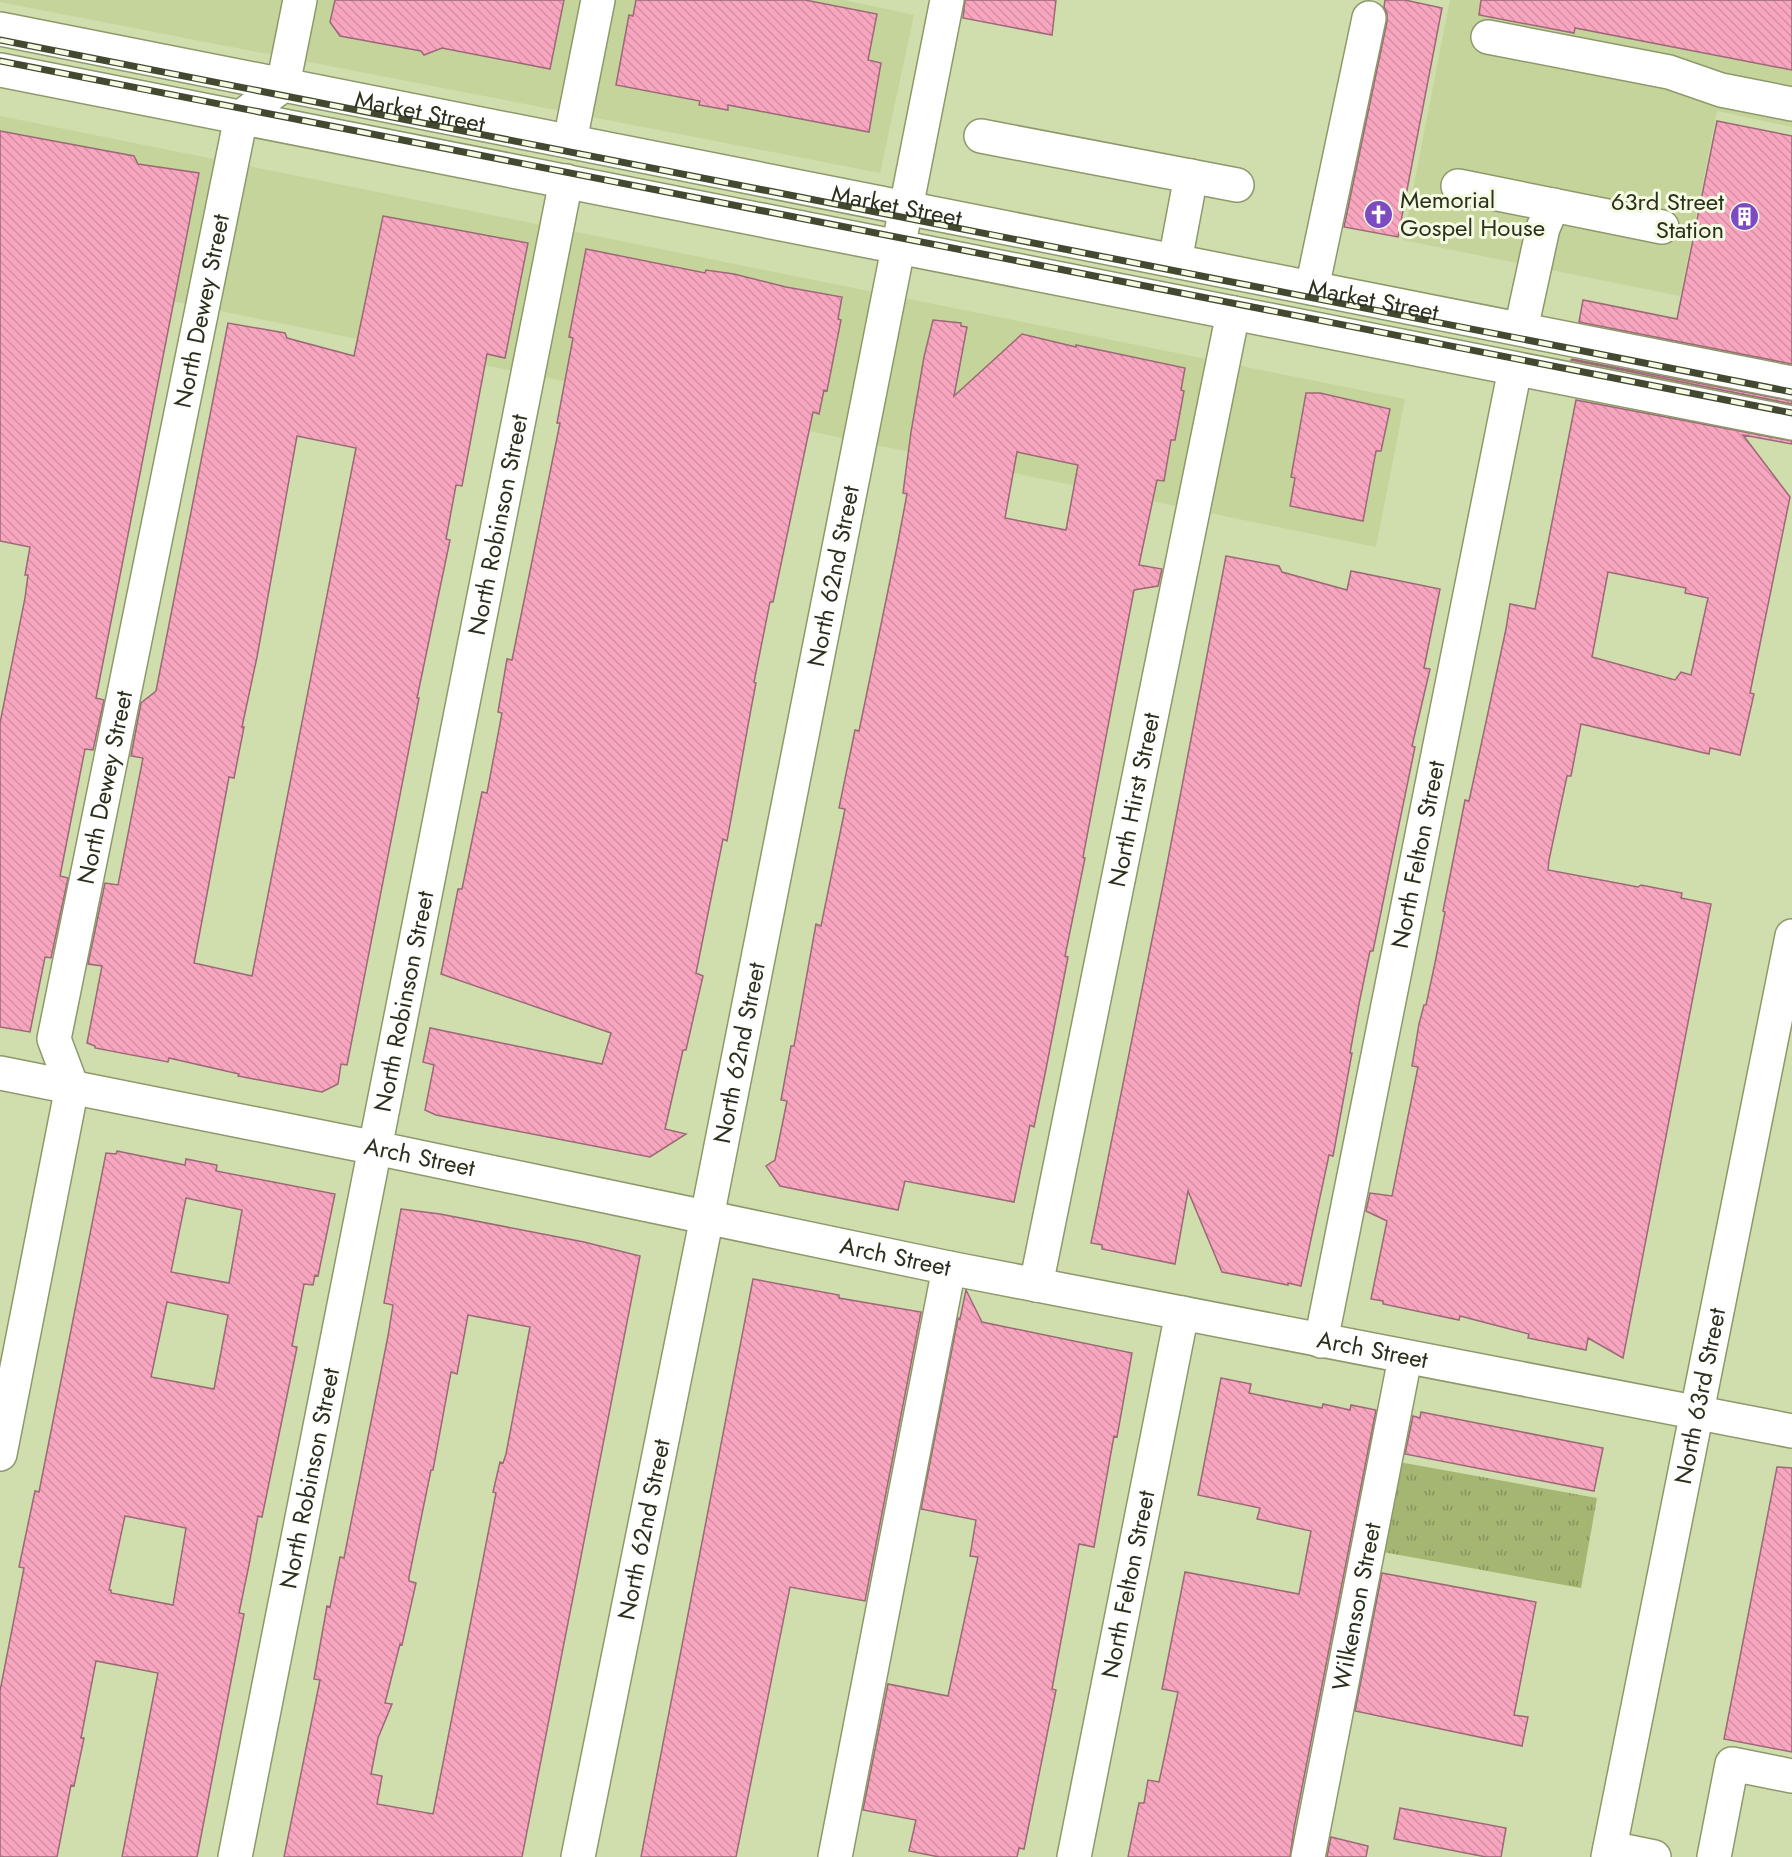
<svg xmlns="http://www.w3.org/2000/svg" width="1792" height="1857" font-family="Jost,sans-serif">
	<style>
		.built { fill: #c5d49b }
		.grass { fill: url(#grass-tufts) }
		.building { fill: url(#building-back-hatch); stroke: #9b6977; stroke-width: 1.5; fill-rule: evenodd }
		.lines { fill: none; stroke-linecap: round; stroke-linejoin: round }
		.minor-casing { stroke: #8d996a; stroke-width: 36 }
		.major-casing { stroke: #8d996a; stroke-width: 36 }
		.minor { stroke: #fff; stroke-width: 33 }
		.major { stroke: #fff; stroke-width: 33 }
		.rail-casing { stroke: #434931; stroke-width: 7 }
		.rail { stroke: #f4fbe2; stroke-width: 4.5; stroke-dasharray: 14; stroke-linecap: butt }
		.labels { text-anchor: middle; stroke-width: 6; stroke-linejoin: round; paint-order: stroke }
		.street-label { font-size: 24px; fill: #2b301c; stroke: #f4fbe2 }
		.poi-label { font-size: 24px; fill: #2b301c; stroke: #f4fbe2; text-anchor: start }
	</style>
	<defs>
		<pattern id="grass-tufts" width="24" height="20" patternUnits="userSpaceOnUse" patternTransform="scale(1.5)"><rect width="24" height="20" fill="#a5b672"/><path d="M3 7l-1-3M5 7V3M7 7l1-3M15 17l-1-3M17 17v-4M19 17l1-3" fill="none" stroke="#87945d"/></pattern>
		<pattern id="building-back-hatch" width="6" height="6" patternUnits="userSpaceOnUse" patternTransform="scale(1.5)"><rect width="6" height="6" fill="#f8a6bf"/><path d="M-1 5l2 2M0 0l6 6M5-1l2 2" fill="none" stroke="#d58fa4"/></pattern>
	</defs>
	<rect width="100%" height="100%" fill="#d0ddac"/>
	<path class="built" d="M0 0H844L914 15 880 173 0 2Z
		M1450 0H1792V127L1717 111 1680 296 1403 240Z
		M0 116 1405 399 1376 547 0 266Z"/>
	<path class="grass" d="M1399 1462 1597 1498 1581 1588 1383 1552Z"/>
	<path class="building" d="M335 0H564L550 69 442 48 424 55 421 51 340 36 330 22Z
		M636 0H805L877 14 868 60 881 63 869 132 728 105V110L699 105 700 101 616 85 629 15 633 16Z
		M965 0H1056L1052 35 963 18Z
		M1385 0H1405L1442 8 1398 237 1344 227 1387 22V13L1384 7Z
		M1481 0H1792V70L1575 28 1574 33 1479 15Z
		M1717 121 1792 136V364L1579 322 1583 300 1677 319Z
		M0 131 134 156 138 164 199 173 96 698 104 700 93 750 85 749 60 876 68 878 51 958 45 957 30 1032 0 1027V723L25 598 28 575H25L30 547 0 541Z
		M383 216 528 243 505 358 487 354 462 486 456 485 446 539 450 540 417 698H419L347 1065 341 1064 338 1084 322 1092 238 1076 239 1074 169 1058 168 1062 95 1048V1046L87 1043 102 966 88 964 105 883 118 885 143 758 131 756 141 703 156 691 228 323 285 333 287 338 354 356ZM297 436 356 448 252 976 194 963 229 777 234 778 244 727H242L257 657Z
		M586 249 705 273 706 270 734 274 786 287 842 297 838 319 841 320 827 391 824 390 819 414 813 412 773 602H770L754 682 756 683 751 709 727 841 723 839 696 973 703 976 686 1050H683L665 1129 686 1134 650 1157 481 1124 436 1115 425 1110 434 1065 423 1062 430 1028 602 1064 611 1033 441 974 458 889H462L482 792 487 793 502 713 498 712 507 659 512 660 560 423H557L573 338 569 337Z
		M933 320 961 323V326L967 327 954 396 1022 334 1076 347V345L1185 368 1181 390 1184 391 1175 440H1171L1164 481 1157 480 1139 565 1162 569 1158 586 1134 590 1083 857 1085 858 1065 956 1068 957 1044 1079 1034 1127 1030 1125 1014 1202 905 1181 898 1210 780 1186 766 1166 775 1160 787 1101 781 1100 791 1046H794L816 924 821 926 845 809 839 808 855 730 859 731 897 547 907 494 903 493 911 432 924 357ZM1017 452 1078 465 1066 530 1005 518Z
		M1572 359 1792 401V404L1571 360Z
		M1306 393H1320L1390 409 1381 451H1376L1363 521 1290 506 1295 478 1291 477Z
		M1576 400 1792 441V444L1743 435 1790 497 1750 693 1754 694 1740 755 1710 748 1709 754 1581 724 1571 776H1567L1549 860 1548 870 1638 887 1641 885 1682 893 1681 898 1711 904 1623 1358 1588 1338 1586 1350 1528 1338 1529 1334 1460 1316 1459 1320 1383 1304V1301L1371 1299 1387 1221 1366 1211 1370 1193 1392 1196 1418 1067 1412 1066 1419 1024 1424 1005H1426L1435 963 1445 912 1443 911 1465 800 1469 801 1506 629 1510 604 1535 609ZM1608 572 1686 588 1685 593 1708 598 1691 675 1681 672 1675 680 1592 657Z
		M1226 556 1279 566 1282 572 1347 590 1351 571 1440 589 1424 668 1430 669 1412 746 1415 747 1373 951H1370L1359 1004 1350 1053H1352L1333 1156 1329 1155 1301 1286 1288 1283V1285L1222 1272 1188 1191 1175 1264 1102 1249V1245L1091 1243 1165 875Z
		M117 1151 185 1165 186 1159 217 1165 216 1171 335 1194 318 1276 315 1275 313 1285 304 1284 292 1346 297 1347 262 1517 258 1516 249 1565 239 1613 244 1614 197 1857H122L158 1673 96 1661 81 1738H84L74 1786 71 1785 57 1857H0V1691L24 1568 19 1567 35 1491 39 1492 106 1153 116 1154ZM186 1198 242 1210 229 1283 171 1272ZM167 1302 228 1315 214 1389 151 1377ZM125 1516 186 1528 173 1605 111 1593V1590H109Z
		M401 1209 440 1214 584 1242 640 1256 522 1857H284L320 1680 314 1679 327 1606 330 1607 340 1557 344 1558 388 1336 393 1305 384 1303ZM468 1315 530 1327 506 1454 503 1463 500 1462 493 1492 496 1493 433 1814 377 1804 382 1776 371 1774 378 1738 392 1704 385 1703 400 1644 402 1645 416 1583 409 1581V1577L431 1470H433L451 1372 457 1374Z
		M753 1279 839 1295V1298L921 1312 865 1601 790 1587 736 1857H641Z
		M966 1290 982 1322 1132 1353 1117 1437 1114 1436 1094 1547 1079 1544 1052 1689 1056 1690 1024 1849 1019 1848 1017 1857H939L909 1851 916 1820 863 1810 888 1684 948 1696 978 1557 970 1556 976 1520 921 1509 958 1318 960 1319Z
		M1221 1378 1251 1384 1249 1393 1282 1400 1322 1408 1323 1404 1350 1410 1351 1405 1376 1410 1294 1828 1290 1857H1128L1139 1803H1144L1148 1780 1159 1782 1169 1735 1178 1692 1162 1689 1185 1572 1299 1594 1311 1531 1257 1519 1260 1508 1198 1495Z
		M1421 1412 1603 1448 1594 1491 1405 1454 1413 1416 1420 1418Z
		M1777 1467 1792 1468V1752L1724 1739Z
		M1382 1573 1536 1602 1514 1715 1528 1717 1522 1746 1355 1711Z
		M1400 1808 1506 1828 1501 1857H1486L1394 1839Z
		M1331 1837 1368 1846 1366 1857H1327Z"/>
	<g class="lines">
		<defs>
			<g id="minor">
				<path d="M1488 37 1669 72 1721 90 1792 104"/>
				<path d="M981 136 1237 185"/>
				<path d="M570 141 598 0"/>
				<path d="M1458 186 1662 227"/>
				<path d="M1175 261 1191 176"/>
				<path d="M1312 288 1369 18"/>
				<path d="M1521 329 1543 228 1553 205"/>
				<path id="s1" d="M0 1073 376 1148 949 1268 1792 1431"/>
				<path id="s2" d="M1036 1285 1233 313"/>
				<path id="s3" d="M1321 1341 1515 369"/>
				<path id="s4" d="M0 1454 72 1087 54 1039 241 117 283 85 300 0"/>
				<path d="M1610 1848 1654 1857"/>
				<path id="s5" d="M235 1857 566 181"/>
				<path id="s6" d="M578 1857 707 1217 947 0"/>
				<path d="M835 1857 949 1268"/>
				<path id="s7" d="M1074 1857 1182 1313"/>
				<path id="s8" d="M1308 1857 1405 1358"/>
				<path d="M1714 1857 1732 1764 1792 1776"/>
			</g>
			<g id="major">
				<path id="s9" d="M0 29 1792 383"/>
				<path d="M0 70 1792 423"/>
				<path id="s10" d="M1608 1857 1792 936"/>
			</g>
		</defs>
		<use href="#minor" class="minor-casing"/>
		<use href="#major" class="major-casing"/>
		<use href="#minor" class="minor"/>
		<use href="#major" class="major"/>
		<defs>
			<path id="rail" d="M0 40 1792 392
				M0 61 1792 413"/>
		</defs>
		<use href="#rail" class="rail-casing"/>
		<use href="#rail" class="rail"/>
	</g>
	<defs>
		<symbol id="church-disc" viewBox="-11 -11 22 22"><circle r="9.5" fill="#7e4ac2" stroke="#f4fbe2"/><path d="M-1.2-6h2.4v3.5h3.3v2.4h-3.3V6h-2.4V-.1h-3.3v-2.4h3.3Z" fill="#fff"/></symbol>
		<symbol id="building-disc" viewBox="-11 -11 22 22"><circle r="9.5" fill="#7e4ac2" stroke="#f4fbe2"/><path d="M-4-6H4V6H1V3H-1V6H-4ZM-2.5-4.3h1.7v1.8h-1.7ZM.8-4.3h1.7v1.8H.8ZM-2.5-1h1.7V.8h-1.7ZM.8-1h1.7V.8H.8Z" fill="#fff"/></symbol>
	</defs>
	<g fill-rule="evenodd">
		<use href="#church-disc" x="1362" y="198" width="33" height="33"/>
		<use href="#building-disc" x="1728" y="200" width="33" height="33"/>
	</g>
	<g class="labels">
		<g class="street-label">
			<text dy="8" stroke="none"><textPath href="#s9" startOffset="428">Market Street</textPath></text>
			<text dy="8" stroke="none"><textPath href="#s9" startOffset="914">Market Street</textPath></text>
			<text dy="8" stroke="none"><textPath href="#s9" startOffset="1400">Market Street</textPath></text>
			<text dy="8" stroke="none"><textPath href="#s4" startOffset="1168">North Dewey Street</textPath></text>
			<text dy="8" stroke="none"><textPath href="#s5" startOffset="1358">North Robinson Street</textPath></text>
			<text dy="8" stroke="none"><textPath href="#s6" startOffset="1306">North 62nd Street</textPath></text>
			<text dy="8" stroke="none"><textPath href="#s4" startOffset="682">North Dewey Street</textPath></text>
			<text dy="8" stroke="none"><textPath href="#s2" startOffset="495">North Hirst Street</textPath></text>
			<text dy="8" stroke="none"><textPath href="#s3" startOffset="496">North Felton Street</textPath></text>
			<text dy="8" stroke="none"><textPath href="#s5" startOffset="872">North Robinson Street</textPath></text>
			<text dy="8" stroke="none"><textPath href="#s6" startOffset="820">North 62nd Street</textPath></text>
			<text dy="8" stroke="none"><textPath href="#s1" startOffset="428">Arch Street</textPath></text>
			<text dy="8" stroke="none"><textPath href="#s1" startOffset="914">Arch Street</textPath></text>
			<text dy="8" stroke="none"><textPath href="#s1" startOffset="1400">Arch Street</textPath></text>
			<text dy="8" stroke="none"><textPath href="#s10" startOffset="470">North 63rd Street</textPath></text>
			<text dy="8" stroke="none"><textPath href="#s5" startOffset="386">North Robinson Street</textPath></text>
			<text dy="8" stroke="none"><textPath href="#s6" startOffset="334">North 62nd Street</textPath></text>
			<text dy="8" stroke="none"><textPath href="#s7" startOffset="278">North Felton Street</textPath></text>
			<text dy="8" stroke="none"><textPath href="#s8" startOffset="255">Wilkenson Street</textPath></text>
		</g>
		<g class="poi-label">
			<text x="1400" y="208">Memorial<tspan x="1400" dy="28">Gospel House</tspan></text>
			<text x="1724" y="210" text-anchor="end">63rd Street<tspan x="1724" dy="28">Station</tspan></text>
		</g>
	</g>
</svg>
